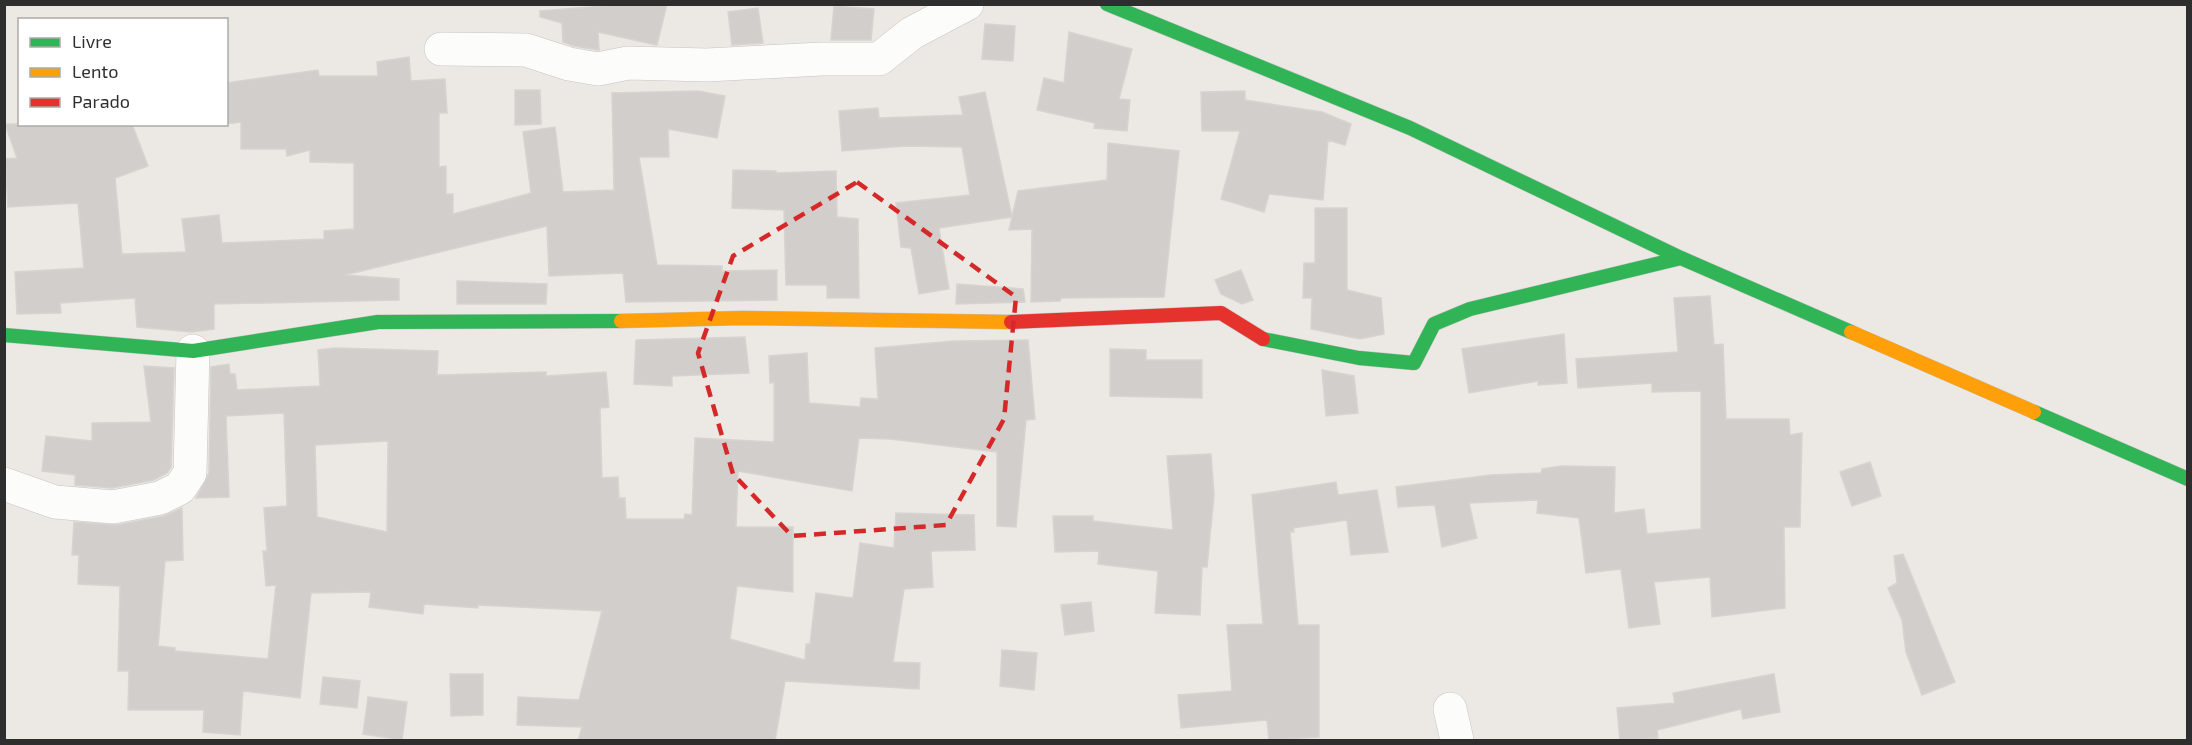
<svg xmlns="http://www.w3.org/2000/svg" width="2192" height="745" font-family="'Exo 2',sans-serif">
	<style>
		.building { fill: #d1cecb; stroke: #d7d4d0; stroke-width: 1.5; fill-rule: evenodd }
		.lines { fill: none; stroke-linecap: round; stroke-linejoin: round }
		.street-casing { stroke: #c5c4c5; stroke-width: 34 }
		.fast-casing { stroke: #c5c4c5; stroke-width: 15 }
		.slow-casing { stroke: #c5c4c5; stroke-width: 15 }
		.jam-casing { stroke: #c5c4c5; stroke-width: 15 }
		.street { stroke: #fcfcfb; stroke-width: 33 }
		.fast { stroke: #30b455; stroke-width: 14 }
		.slow { stroke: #ff9f0a; stroke-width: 14 }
		.jam { stroke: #e5322d; stroke-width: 14 }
		.marked { fill: none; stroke: #d62828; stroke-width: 4.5; stroke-dasharray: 12 8; stroke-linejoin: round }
	</style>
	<rect width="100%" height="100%" fill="#ece8e4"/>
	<path class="building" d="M629 4H667L657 45 598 32 599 50 574 46 563 42 562 23 540 17V11Z
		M834 6 874 9 871 40H831Z
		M758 8 763 43 732 45 728 12Z
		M985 24 1015 26 1013 61 982 59Z
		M1069 32 1132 49 1119 99 1130 100 1127 131 1094 128 1095 123 1037 110 1044 78 1064 83Z
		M409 57 411 81 445 79 447 113H439V167L446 166V194H453V214L531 193 523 132 555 127 563 192 614 190 612 93 698 91 725 96 717 138 668 129 669 157H639L657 265 722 266V271L777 270V300L626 302 623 273 549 276 547 226 345 275 399 279V300L214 304V329L192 332 137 327 135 298 60 303 61 313 17 314 15 272 84 268 78 203 8 207 5 159 17 158 5 124H132L148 166 115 178 122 254 186 252 182 219 219 215 222 243 324 239V231L354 229V163L310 162V150L287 156 286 149H241V122L226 124V83L318 70 319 76H378L377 62Z
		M515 90H540L541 124 515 125Z
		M1245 91V100L1322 112 1351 124 1345 145 1328 140 1323 200 1269 194 1264 212 1221 199 1240 131H1202L1201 92Z
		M985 92 1012 217 1018 191 1107 180 1108 143 1179 151 1164 297 1061 298 1060 301 1031 302 1032 229 1009 230 1012 217 939 228 949 289 919 294 911 248 901 247 896 203 970 195 962 147 906 146 842 151 839 111 878 108 879 118 963 115 959 97Z
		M733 170 776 171V173L836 171 837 217 858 219 859 298H827V285H786L784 210 732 208Z
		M1315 208H1347V290L1381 298 1384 334 1360 339 1311 329 1312 298H1303L1304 263H1315Z
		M1241 270 1253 300 1242 304 1221 294 1215 280Z
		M457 281 547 284 546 304H457Z
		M957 284 1023 289 1025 302 956 304Z
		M1710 296 1714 345 1723 344 1726 419H1789L1790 435 1802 433 1800 527H1784L1785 608 1712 617 1710 577 1654 582 1660 624 1629 628 1621 569 1586 573 1579 518 1537 513 1538 500 1469 503 1477 538 1442 547 1435 505 1398 507 1396 487 1491 475 1541 473 1542 469 1562 466 1615 467 1614 513 1644 509 1647 534 1701 529V391L1652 392V383L1578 388 1576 359 1678 352 1674 298Z
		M1564 334 1567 383 1538 385V381L1469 393 1462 349Z
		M745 337 749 373 672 376V386L634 384 636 340Z
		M1028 340 1035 419 1026 420 1016 527 997 526V452L890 439 859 438 852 491 738 471 736 527H793V592L737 586 730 639 805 660 806 644H810L816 593 853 598 860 543 894 548 896 513 974 515 975 550 931 551 933 587 904 589 893 662 920 663 919 689 785 681 775 741H578L582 727 517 725 518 697 579 700 602 611 478 605V608L424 604 423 614 369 607 371 592 311 593 300 698 243 691 240 735 203 732 204 710H128L129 671H118L120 586 78 584 79 555H72L74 522 117 525 164 516 182 508 183 560 165 561 158 646 175 648V651L268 659 276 585 266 586 263 551H267L264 508 287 506 284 413 226 416 229 497 196 498 209 473 211 367 229 364 230 374H235L237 390 320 386 318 350 335 348 438 351 437 375 546 372V376L606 372 609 407 600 408 602 478 618 477 619 498H625L626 519H684L685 514 692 515 695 438 774 442V382L770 383 769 356 807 353 809 403 860 407 861 398 878 399 875 348 954 341ZM388 441 387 532 317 517 315 445Z
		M1110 349 1146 350V360H1202V398L1110 396Z
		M144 366 174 368 171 467 167 473 154 480 112 488 75 485V475L42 471 46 436 92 441V423L151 422Z
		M1322 370 1354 376 1358 413 1326 416Z
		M1211 454 1214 495 1207 567H1202L1200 615 1155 613 1158 571 1098 564 1099 551 1055 552 1053 516H1093V521L1173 530 1167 456Z
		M1870 462 1881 496 1852 506 1840 472Z
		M1336 482 1338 495 1377 490 1388 552 1351 555 1347 520 1293 528 1294 532H1290L1298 625H1319V737L1269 740 1267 720 1181 728 1178 695 1232 691 1227 625 1263 624 1252 495Z
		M1903 554 1955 682 1922 695 1906 652 1902 620 1888 588 1897 583 1894 556Z
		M1091 602 1094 631 1065 635 1061 605Z
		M1002 650 1037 653 1034 690 1000 686Z
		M450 674H483V715L451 716Z
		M1774 674 1780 712 1743 719 1741 709 1657 730 1658 738 1620 741 1617 708 1675 703 1673 693Z
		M323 677 360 681 357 708 320 704Z
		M368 697 407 702 402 740 363 734Z"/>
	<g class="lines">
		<defs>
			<path id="street" d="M441 49 526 50 569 64 598 69 628 63 707 65 821 59H879L912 33 967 4
				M4 484 55 502 113 507 160 498 180 488 190 473 193 351
				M1450 709 1457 740"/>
			<path id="fast" d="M1107 4 1410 128 1681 258 1851 332
				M4 335 193 351 378 322 621 321
				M1263 339 1359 358 1414 363 1434 324 1470 309 1681 258
				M2034 412 2188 479"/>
			<path id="slow" d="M621 321 743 318 1011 322
				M1851 332 2034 412"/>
			<path id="jam" d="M1011 322 1221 313 1263 339"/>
		</defs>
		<use href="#street" class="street-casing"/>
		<use href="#fast" class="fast-casing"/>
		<use href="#slow" class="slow-casing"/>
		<use href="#jam" class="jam-casing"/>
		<use href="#street" class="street"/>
		<use href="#fast" class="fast"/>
		<use href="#slow" class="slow"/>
		<use href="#jam" class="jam"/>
	</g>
	<path class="marked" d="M857 182 1016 297 1004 419 946 525 792 536 733 474 698 353 733 256Z"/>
	<rect width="2192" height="745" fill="none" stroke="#2e2e2e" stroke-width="12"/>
	<rect x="18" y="18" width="210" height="108" fill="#ffffff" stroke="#ababab" stroke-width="1.5"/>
	<rect x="30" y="38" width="30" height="9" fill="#30b455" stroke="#ababab" stroke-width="1.5"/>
	<text x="72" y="48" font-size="18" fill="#2e2e2e">Livre</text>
	<rect x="30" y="68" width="30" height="9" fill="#ff9f0a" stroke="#ababab" stroke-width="1.5"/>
	<text x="72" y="78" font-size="18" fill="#2e2e2e">Lento</text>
	<rect x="30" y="98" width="30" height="9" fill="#e5322d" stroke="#ababab" stroke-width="1.5"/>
	<text x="72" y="108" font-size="18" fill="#2e2e2e">Parado</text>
</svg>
